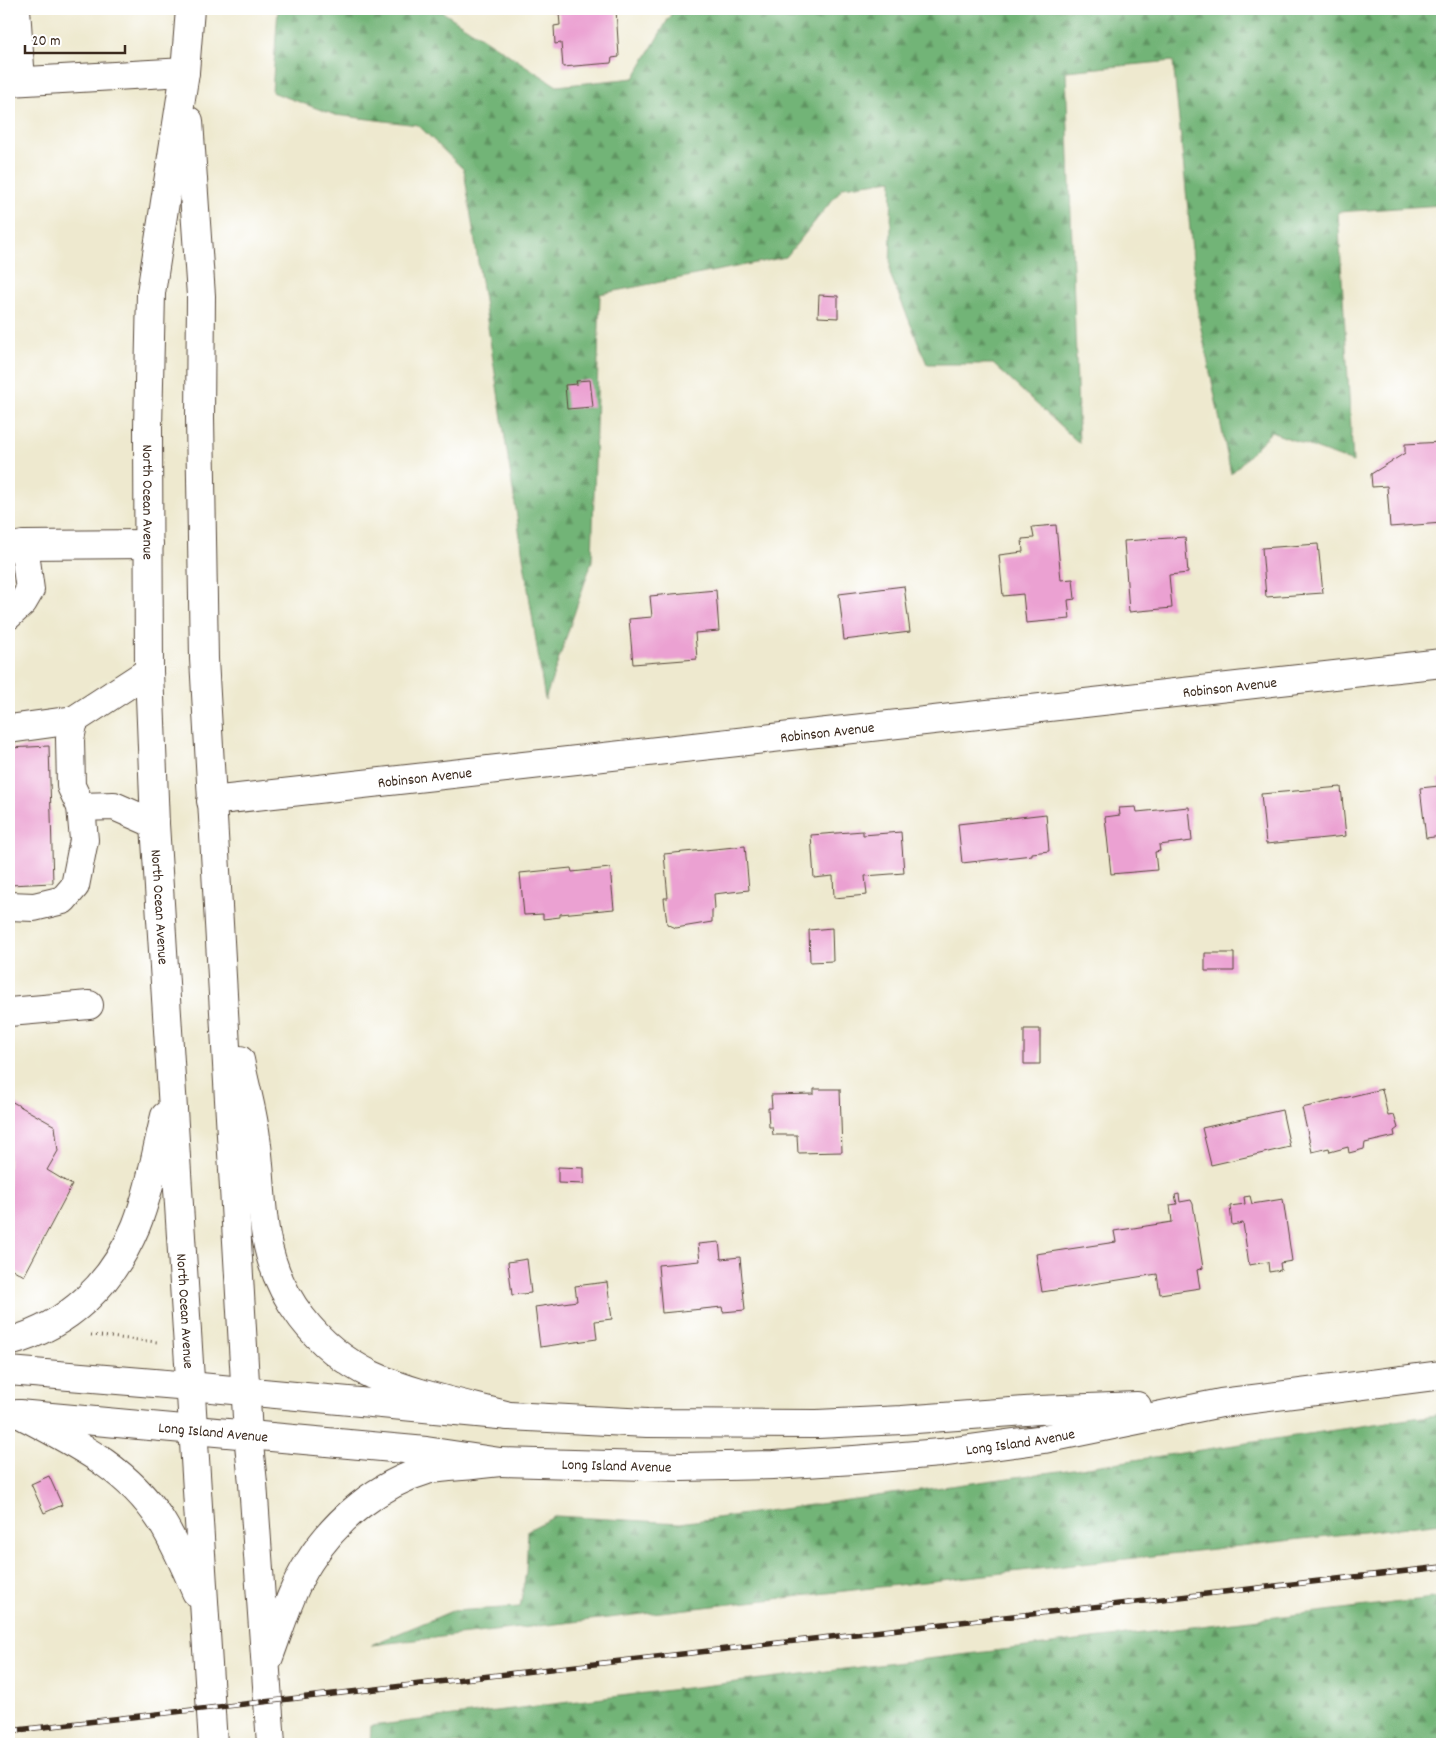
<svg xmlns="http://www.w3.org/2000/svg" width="1451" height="1753" font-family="Dekko,sans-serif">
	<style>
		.forest { fill: url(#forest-firs); stroke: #566f4a }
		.building { fill: #eba1d2 }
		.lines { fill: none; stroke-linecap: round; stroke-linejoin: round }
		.minor-casing { stroke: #564739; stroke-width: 30 }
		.major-casing { stroke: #564739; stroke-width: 30 }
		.path { stroke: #564739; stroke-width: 3; stroke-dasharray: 1 4; stroke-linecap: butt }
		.minor { stroke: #fff; stroke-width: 28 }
		.major { stroke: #fff; stroke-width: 28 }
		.rail-casing { stroke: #3b2a1e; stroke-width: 5.5 }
		.rail { stroke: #fff; stroke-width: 4; stroke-dasharray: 11; stroke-linecap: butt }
		.labels { text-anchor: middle; stroke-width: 4; stroke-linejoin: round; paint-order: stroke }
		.street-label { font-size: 15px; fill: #3b2a1e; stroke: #fff }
	</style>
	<defs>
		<pattern id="forest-firs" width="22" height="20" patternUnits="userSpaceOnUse" patternTransform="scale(1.25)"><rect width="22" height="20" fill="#72b477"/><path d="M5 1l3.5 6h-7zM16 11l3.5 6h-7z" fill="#5f9361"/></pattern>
	</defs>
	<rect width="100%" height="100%" fill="#fff"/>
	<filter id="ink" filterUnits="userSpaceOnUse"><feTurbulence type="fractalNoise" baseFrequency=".02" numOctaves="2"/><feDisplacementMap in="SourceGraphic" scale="10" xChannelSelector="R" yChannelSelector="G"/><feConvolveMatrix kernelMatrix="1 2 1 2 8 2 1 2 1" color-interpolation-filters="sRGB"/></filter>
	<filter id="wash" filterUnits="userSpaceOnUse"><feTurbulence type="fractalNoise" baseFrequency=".0096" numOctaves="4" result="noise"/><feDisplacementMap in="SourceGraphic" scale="20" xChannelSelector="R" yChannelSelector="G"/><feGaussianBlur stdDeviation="1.12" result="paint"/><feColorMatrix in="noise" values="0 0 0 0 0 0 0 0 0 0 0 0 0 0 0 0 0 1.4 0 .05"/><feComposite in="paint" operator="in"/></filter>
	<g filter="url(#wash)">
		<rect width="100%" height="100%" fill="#eee9cf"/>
		<path class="forest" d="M278 9H438L557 86 634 78 674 9H1442V205L1338 212 1353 462 1271 432 1231 474 1199 319 1173 61 1066 71 1079 443 993 364H927L890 274 892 180 843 187 786 257 600 294 592 561 545 700 464 170 418 125 335 115 272 92Z
			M1442 1414V1523L371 1645 452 1611 520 1607 526 1572 528 1530 556 1516 680 1523 1067 1470Z
			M1442 1597V1744H370L371 1726Z"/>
		<g id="blocks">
			<path class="building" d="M552 9H616L619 57 612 58 611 63 563 67 561 43 555 44 554 26 560 25 559 13H552Z
				M819 295 838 296V318L818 317Z
				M590 380 593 407 567 409 565 385 577 384 576 381Z
				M1442 442V523L1390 527 1387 486 1372 487 1371 474 1405 453V444Z
				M1056 525 1061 580 1073 579 1075 599 1068 600 1070 619 1026 623 1023 594 1003 596 999 555 1023 552 1022 539 1034 538 1032 527Z
				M1185 537 1188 573 1169 575 1172 608 1129 612 1124 541Z
				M1318 544 1323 593 1266 597 1262 548Z
				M904 586 910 632 844 640 839 594Z
				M716 590 719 631 695 633 697 659 633 664 629 619 652 617 650 596Z
				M49 746 53 883 9 885V748Z
				M1442 778V836L1426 838 1420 788 1439 786 1438 779Z
				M1341 787 1346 836 1266 844 1261 794Z
				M1136 807 1137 812 1189 807 1192 841 1159 845 1160 851 1155 852 1157 870 1111 874 1105 817 1120 815 1119 808Z
				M1046 814 1049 851 1032 853V855L962 863 958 824Z
				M863 831V835L901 832 904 873 865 876 867 895 834 898 833 876 814 878 811 835Z
				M745 846 749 890 714 894 715 909 712 910V922L676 928 667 924 664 898H668L664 854Z
				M571 868 572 872 610 868 614 909 560 914V917L543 919V914L524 915 520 873Z
				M832 928 833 961 810 962 809 930Z
				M1205 953H1234V971H1205Z
				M1024 1029H1040V1064H1024Z
				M814 1089H840L842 1152 798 1153 797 1135H773L772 1127H769L768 1108H772L771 1095 814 1094Z
				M1382 1089 1388 1116 1394 1115 1398 1128 1394 1131 1395 1136 1365 1143 1364 1149 1349 1153 1348 1147 1330 1152 1329 1148 1312 1152 1302 1108Z
				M9 1100 55 1126 58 1151 47 1170 72 1185 24 1276 9 1267Z
				M1282 1110 1290 1147 1211 1165 1202 1128Z
				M558 1167 584 1168V1184L558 1183Z
				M1179 1194 1180 1202 1191 1200 1193 1204 1203 1268 1197 1270 1200 1288 1160 1294 1157 1274 1042 1292 1036 1254 1116 1242 1114 1231 1172 1222 1170 1205 1177 1204 1175 1195Z
				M1250 1196 1252 1204 1283 1199 1292 1261 1280 1263 1281 1270 1269 1272 1268 1262 1249 1265 1243 1223 1232 1225 1230 1206 1245 1204 1244 1197Z
				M719 1242 721 1259 740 1257 745 1310 723 1312 722 1307 662 1313 658 1265 700 1261 698 1244Z
				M527 1259 531 1293 512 1295 508 1262Z
				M607 1282 612 1319 595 1321 597 1339 540 1347 535 1307 577 1301 575 1286Z
				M49 1476 62 1505 44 1513 31 1484Z"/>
		</g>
	</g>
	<g filter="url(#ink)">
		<use href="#blocks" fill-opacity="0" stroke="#564739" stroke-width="1"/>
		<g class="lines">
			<defs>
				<g id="minor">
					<path d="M16 9 21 81"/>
					<path d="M9 82 185 72"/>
					<path d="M9 547 24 545 149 544"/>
					<path d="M9 615 23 602 30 590 24 545"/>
					<path d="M9 729 74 720 149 671"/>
					<path id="s1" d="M211 801 1442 663"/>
					<path d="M81 807 114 806 155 824"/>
					<path d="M9 906 34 907 63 900 75 886 84 840 81 807 71 786 70 739 74 720"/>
					<path d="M9 1012 89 1005"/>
					<path d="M9 1371 190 1386 509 1416 647 1423 817 1424 902 1420 1039 1410 1137 1406"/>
					<path id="s2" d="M18 1414 426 1451 500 1462 682 1467 773 1465 854 1460 940 1453 1044 1439 1221 1403 1442 1375"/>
				</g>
				<g id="major">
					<path id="s3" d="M190 9 185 72 151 293 148 428 149 671 155 824 213 1744"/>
					<path d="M189 121 201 296 200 418 204 659 248 1435 253 1483 271 1744"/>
					<path d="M240 1060C245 1086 253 1112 256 1138 261 1170 260 1203 266 1236 276 1296 316 1348 372 1375 415 1395 464 1404 509 1416"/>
					<path d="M9 1342C69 1325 112 1284 136 1226 150 1191 156 1152 165 1116"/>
					<path d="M20 1414C74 1443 126 1467 160 1519 175 1542 185 1567 196 1592"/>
					<path d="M269 1657C281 1625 291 1590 309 1562 336 1519 379 1484 427 1470 435 1468 443 1468 450 1467 467 1466 483 1464 500 1462"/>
				</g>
			</defs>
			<use href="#minor" class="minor-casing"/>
			<use href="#major" class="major-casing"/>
			<path class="path" d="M91 1335 157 1342"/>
			<use href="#minor" class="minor"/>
			<use href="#major" class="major"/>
			<defs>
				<path id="rail" d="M9 1731 1442 1567"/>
			</defs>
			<use href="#rail" class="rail-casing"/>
			<use href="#rail" class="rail"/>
		</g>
	</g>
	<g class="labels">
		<g class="street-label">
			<text dy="5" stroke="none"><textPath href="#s3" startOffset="496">North Ocean Avenue</textPath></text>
			<text dy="5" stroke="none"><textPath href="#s1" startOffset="1025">Robinson Avenue</textPath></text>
			<text dy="5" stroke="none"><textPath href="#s1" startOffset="620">Robinson Avenue</textPath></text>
			<text dy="5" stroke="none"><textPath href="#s1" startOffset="215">Robinson Avenue</textPath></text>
			<text dy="5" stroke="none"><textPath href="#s3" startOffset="901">North Ocean Avenue</textPath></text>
			<text dy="5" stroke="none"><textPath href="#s3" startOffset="1306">North Ocean Avenue</textPath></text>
			<text dy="5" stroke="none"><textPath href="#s2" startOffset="196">Long Island Avenue</textPath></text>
			<text dy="5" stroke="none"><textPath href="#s2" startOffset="1006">Long Island Avenue</textPath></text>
			<text dy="5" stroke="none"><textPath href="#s2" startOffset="601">Long Island Avenue</textPath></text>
		</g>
	</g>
	<rect width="1451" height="1753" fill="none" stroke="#fff" stroke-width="30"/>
	<path d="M25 45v8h100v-8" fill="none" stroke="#3b2a1e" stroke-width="2.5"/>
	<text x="32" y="45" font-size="15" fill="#3b2a1e" stroke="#ffffff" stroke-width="4" paint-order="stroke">20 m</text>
</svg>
